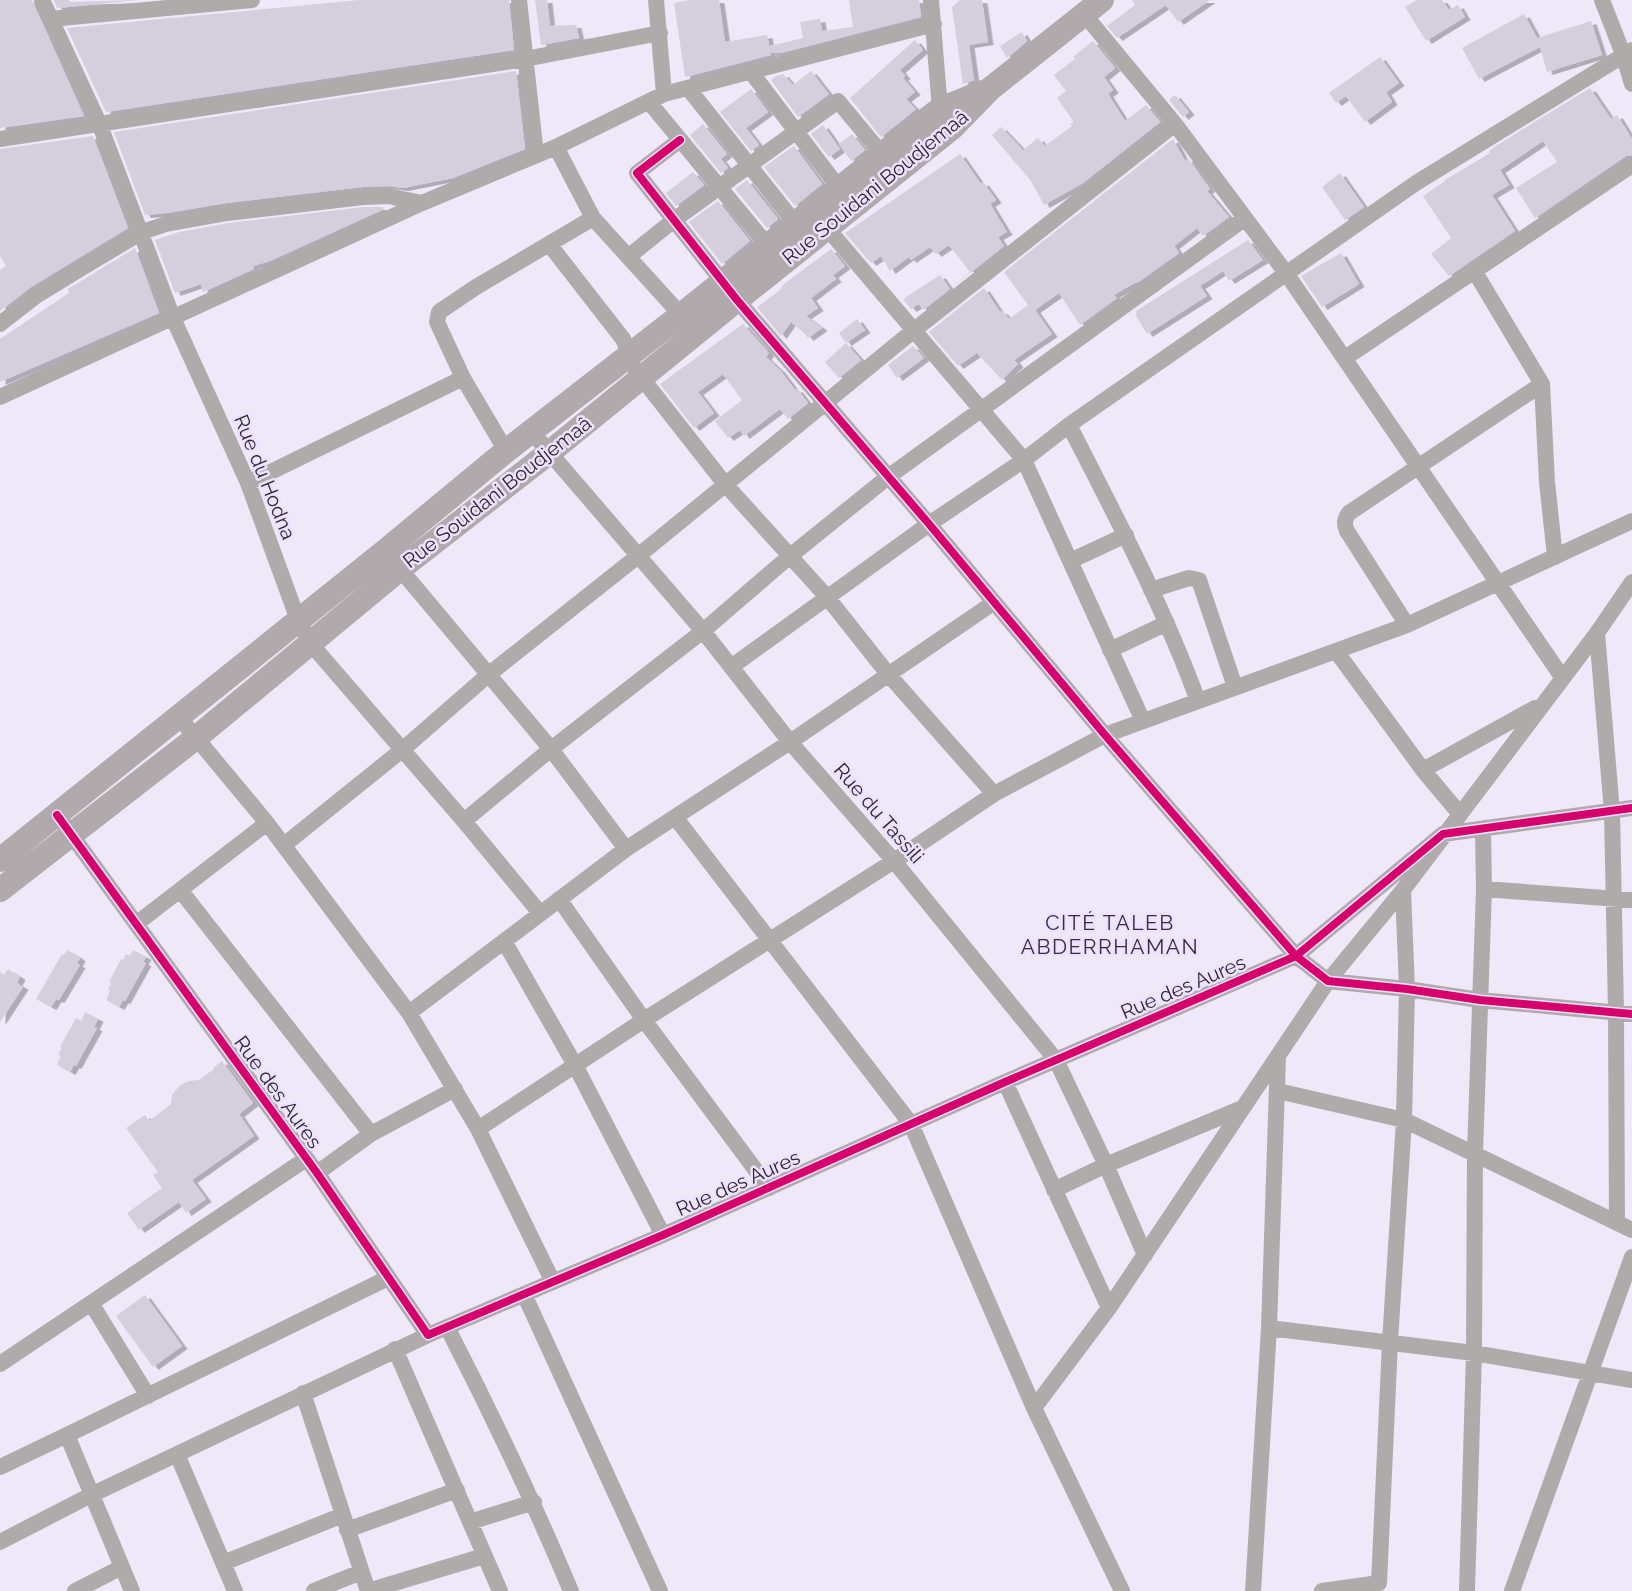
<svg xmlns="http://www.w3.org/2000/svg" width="1632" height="1591" font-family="Raleway,sans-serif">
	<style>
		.building { fill: #d4cfdc; filter: url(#shadow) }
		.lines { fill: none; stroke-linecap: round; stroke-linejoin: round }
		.street { stroke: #b0abab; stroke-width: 16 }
		.secondary { stroke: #b0aaac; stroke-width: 24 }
		.cycleway-casing { stroke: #ede2fe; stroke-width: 11 }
		.cycleway { stroke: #d6006c; stroke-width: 8 }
		.labels { text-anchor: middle; stroke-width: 5; stroke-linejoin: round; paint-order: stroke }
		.street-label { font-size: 20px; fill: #2c2633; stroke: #ede2fe }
		.neighbourhood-label { font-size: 21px; letter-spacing: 1.5px; fill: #362a45; stroke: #ede2fe }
	</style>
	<defs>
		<filter id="shadow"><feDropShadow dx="5.5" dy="3" stdDeviation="0" flood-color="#0004"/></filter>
	</defs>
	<rect width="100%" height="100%" fill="#eee8f8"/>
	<path class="building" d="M0 0H32L84 116 0 128Z
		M54 0H69L70 2 140 0 57 8Z
		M359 0H509L514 50 106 112 67 28Z
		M535 0H547L550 26 576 25 579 38 541 45Z
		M689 0H719L725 42 767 35 771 55 685 77 674 3Z
		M849 0H919L921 17 785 52 771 53 770 46 803 38 800 22 820 19 822 31 853 27Z
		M960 0H982L988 42 969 45 974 80 963 84 952 7Z
		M1132 0H1210L1178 22 1166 5 1117 38 1107 26 1135 5Z
		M1417 0H1442L1449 10 1458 5 1465 17 1426 41 1405 7Z
		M1524 14 1537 38 1591 21 1602 55 1547 72 1540 47 1479 79 1462 48Z
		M1022 32 1027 41 1007 58 1000 46Z
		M915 40 923 50 900 70 905 76 903 78 915 92 906 99 916 109 881 137 850 98Z
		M1093 41 1115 68 1104 77 1113 90 1108 94 1125 121 1146 105 1160 122 1083 183 1044 205 1031 181 992 135 1001 127 1023 150 1038 138 1045 146 1072 126 1070 124 1074 122 1057 98 1066 91 1054 75 1075 59 1073 57Z
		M1380 57 1399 83 1386 92 1392 102 1365 122 1346 96 1336 103 1329 93Z
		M516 71 525 149 453 178 403 188 388 186 362 187 226 203 167 213 145 215 114 132Z
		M811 71 829 94 798 117 771 80 776 76 783 74 793 85Z
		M1590 88 1611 119 1617 115 1632 139V155L1626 156 1535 218 1516 188 1557 162 1543 141 1500 170 1509 185 1492 195 1515 231 1449 276 1431 254 1451 238 1423 196 1445 181V180L1490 153 1489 151 1494 147Z
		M751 89 768 112 746 128 759 145 751 151 720 112Z
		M1175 95 1189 112 1183 117 1169 100Z
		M703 124 727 154 721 159 728 168 721 173 690 135Z
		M823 125 840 149 829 157 811 134Z
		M852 134 865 150 851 161 839 144Z
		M93 136 128 228 31 287 0 311V270L6 266 0 256V149Z
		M1173 139 1185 161 1188 158 1210 189 1207 191 1229 217 1203 236 1197 228 1174 246 1179 253 1137 283 1136 282 1114 295 1117 298 1080 325 1059 293 1035 310 1052 334 1014 360 1018 364 1002 380 977 353 958 366 929 332 984 288 1000 312 1002 311 1009 319 1028 305 1004 272Z
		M794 146 822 184 795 206 764 167Z
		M960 154 981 184 983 182 996 200 990 204 1007 232 998 237 1004 246 951 288 970 272 949 245 936 254 930 247 911 260 909 257 890 271 881 256 871 263 845 233Z
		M693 172 704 185 676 206 666 193Z
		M1340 173 1364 207 1345 220 1322 187Z
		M747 180 778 219 767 228 735 189Z
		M718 201 750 241 722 264 689 222Z
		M364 207H383L384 209 270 261 253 266 254 269 203 292 201 284 175 293 155 240 179 232 229 223Z
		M1248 240 1263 260 1229 281 1223 271 1200 286 1207 296 1147 334 1136 316V311Z
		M135 248 159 313 0 382V339L69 293 68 289Z
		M831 249 845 266 833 275 836 279 811 298 818 308 806 316 822 328 808 338 803 332 791 322 781 336 757 307 779 291 784 284Z
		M1341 253 1359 284 1322 307 1301 276Z
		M940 275 950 289 923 310 919 304 911 309 903 299Z
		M857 319 865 330 846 343 839 333Z
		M743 324 769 353 766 357 780 370 795 390 797 389 808 403 788 419 780 409 744 436 740 430 728 438 715 421 742 400 723 374 698 392 714 413 694 428 660 384Z
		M846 343 861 360 839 378 825 362Z
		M913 346 924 358 897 378 888 365Z
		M68 950 80 958 77 964 80 965 59 1000 56 999 51 1007 36 999 62 954 64 955Z
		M133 950 146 957 143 962 146 963 125 1001 123 1000 119 1007 106 1000 110 991 108 990 111 983 109 982 121 959 123 960 126 954 130 956Z
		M8 969 20 977 17 983 23 987 0 1022V972L4 975Z
		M85 1012 98 1019 94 1027 97 1028 76 1066 74 1065 70 1072 57 1065 61 1056 58 1055 62 1048 60 1047 76 1018 81 1021Z
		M222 1061 253 1103 239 1114 254 1136 192 1180 206 1199 186 1213 179 1202 139 1230 127 1213 162 1188 153 1175 158 1172 126 1128 145 1115 149 1121 171 1104 172 1095 180 1085 189 1081 199 1080 214 1069 213 1068Z
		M145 1295 182 1346 153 1367 116 1316Z"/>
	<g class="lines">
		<path class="street" d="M42 0 99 123 173 318 248 483 298 620 311 644 464 821 540 913
			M519 0 536 155
			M656 0 664 94
			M931 0 940 109 945 117
			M1602 0 1623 54 1632 84
			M1084 14 1175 124 1286 273 1562 677
			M50 19 252 0
			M751 72 839 188
			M688 88 795 223
			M649 102 768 246
			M0 139 525 59 660 33
			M680 140 637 173 737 300 929 524 1105 735 1296 956 1328 981 1407 989 1480 1000 1632 1014
			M556 147 593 218 681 315
			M827 228 1024 460 1143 721
			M549 244 593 218
			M628 257 674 220 838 101 882 154
			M1475 272 1542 384 1547 482 1555 557
			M0 324 36 296 85 266 142 232 166 224 227 213 363 197 388 196 422 203
			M1345 358 1632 165
			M0 397 422 203 556 147 664 94 934 24
			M1069 425C1115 515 1163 605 1198 701
			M531 431 703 631 790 742 894 861 1056 1060 1106 1165 1145 1255
			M506 451 463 378 437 322 439 312 476 287 549 244 623 339 626 346 627 357 641 377 725 484 827 597 888 674 994 794
			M248 483 463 378
			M1070 561 1126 535
			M400 569 551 749 626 849
			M1151 590 1189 578 1199 580 1235 687
			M1407 625 1347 531C1344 524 1344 520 1349 513L1542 384
			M1597 633 1612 812 1616 1012 1617 1222
			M1110 650 1167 623
			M1336 651 1423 770 1459 813
			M731 667 929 524 1024 460 1069 425 1416 183 1632 50
			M178 716 267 823 409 1013 478 1129 553 1282
			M1423 770 1535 708
			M57 815 317 1173 428 1335 663 1235 1005 1082 1296 956 1443 834 1632 808
			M675 817 911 1124 1034 1408 1122 1591
			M464 821 551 749 703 631 790 556 888 477 1244 219
			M284 845 402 750 488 675 638 556 913 331 1175 124
			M1484 889 1632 900
			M181 891 371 1134
			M559 899 644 1020 769 1188
			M136 924 267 823
			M504 941 575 1065 663 1235
			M409 1013 626 849 790 742 993 603
			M1005 1082 1109 1308
			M1278 1091 1404 1120 1632 1230
			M478 1129 644 1020 894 861 994 794 1105 735 1407 625 1632 521
			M317 1173 371 1134 455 1089
			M1054 1190 1106 1165 1240 1109
			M524 1294 660 1591
			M91 1303 148 1396
			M447 1327C492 1414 533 1501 571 1591
			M1269 1328 1474 1353 1632 1380
			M395 1349 500 1591
			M0 1364 306 1159
			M303 1393 368 1591
			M1034 1408 1109 1308 1328 981 1403 890 1597 633 1632 582
			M177 1454 235 1591
			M0 1467 67 1435
			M470 1522 534 1502
			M347 1530 457 1490
			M0 1542 91 1495 428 1335
			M223 1563 343 1515
			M75 1591 122 1567
			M132 1591 67 1435 388 1278
			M314 1591 361 1572
			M368 1591 484 1556
			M1253 1591 1269 1328 1278 1056
			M1322 1591 1379 1583 1390 1342 1404 1120 1407 989 1403 890
			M1467 1591 1474 1353 1475 1153 1484 889 1483 830
			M1512 1591 1632 1257"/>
		<path class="secondary" d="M0 860 385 551 506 451 681 315 916 127 940 109 982 92
			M0 890 197 737 400 569 550 452 737 300 951 129 990 89 1102 0"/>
		<defs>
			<path id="cycleway" d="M680 140 637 173 737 300 929 524 1105 735 1296 956 1328 981 1407 989 1480 1000 1632 1014
				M57 815 317 1173 428 1335 663 1235 1005 1082 1296 956 1443 834 1632 808"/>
		</defs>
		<use href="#cycleway" class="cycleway-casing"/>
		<use href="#cycleway" class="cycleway"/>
	</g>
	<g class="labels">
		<g class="street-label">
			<text transform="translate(875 187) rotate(-39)" y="7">Rue Souidani Boudjemaâ</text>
			<text transform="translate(265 477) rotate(68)" y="7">Rue du Hodna</text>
			<text transform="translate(497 492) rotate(-38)" y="7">Rue Souidani Boudjemaâ</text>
			<text transform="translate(879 813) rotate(49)" y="7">Rue du Tassili</text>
			<text transform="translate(1183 987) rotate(-23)" y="7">Rue des Aures</text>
			<text transform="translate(278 1092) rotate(54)" y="7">Rue des Aures</text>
			<text transform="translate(738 1183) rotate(-24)" y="7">Rue des Aures</text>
		</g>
		<g class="neighbourhood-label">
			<text x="1110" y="930">CITÉ TALEB<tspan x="1110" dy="24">ABDERRHAMAN</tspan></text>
		</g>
	</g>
</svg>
